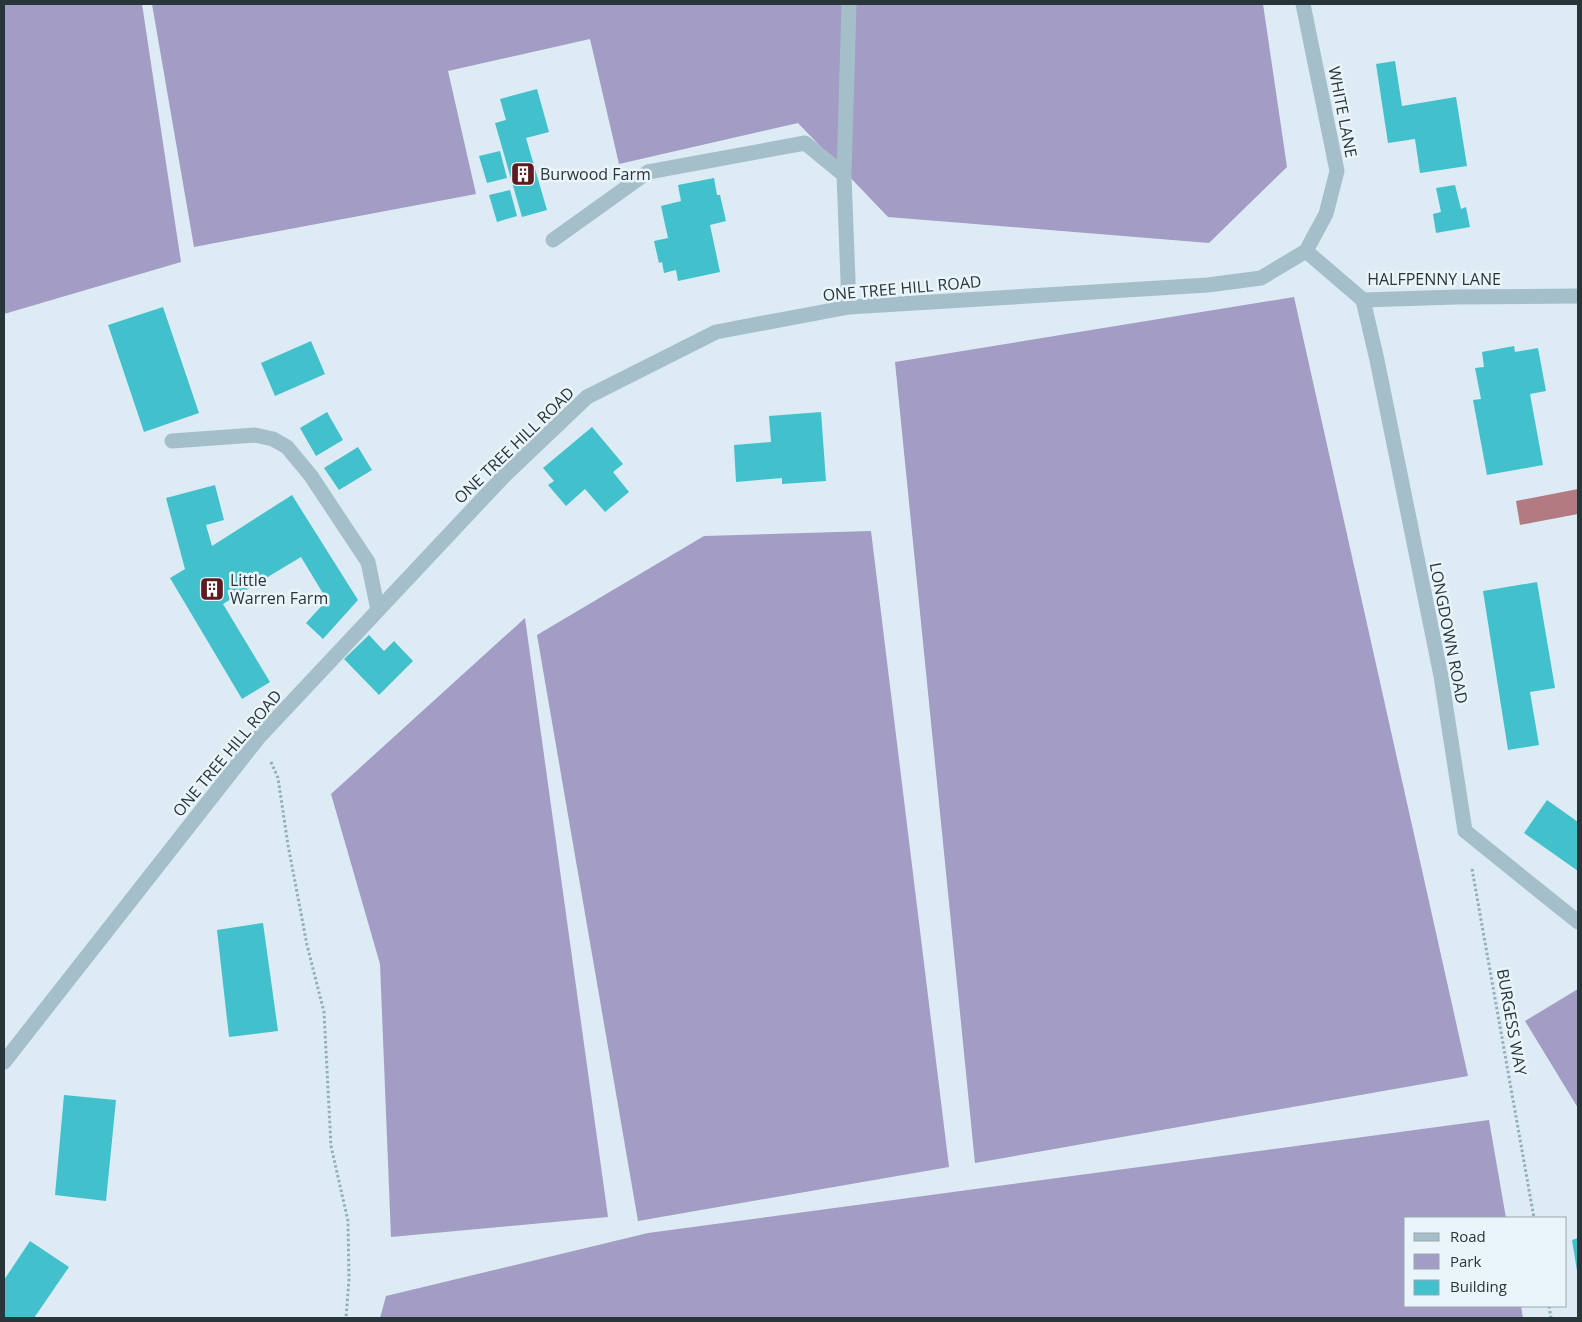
<svg xmlns="http://www.w3.org/2000/svg" width="1582" height="1322" font-family="'Open Sans',sans-serif">
	<style>
		.green { fill: #a39cc4 }
		.water { fill: #b27a81 }
		.building { fill: #42c1cc }
		.lines { fill: none; stroke-linecap: round; stroke-linejoin: round }
		.path { stroke: #92aeb9; stroke-width: 3; stroke-dasharray: 2.5 2.5; stroke-linecap: butt }
		.lane { stroke: #a5bfca; stroke-width: 15 }
		.street { stroke: #a5bfca; stroke-width: 15 }
		.labels { text-anchor: middle; stroke-width: 5; stroke-linejoin: round; paint-order: stroke }
		.street-label { font-size: 16px; fill: #283639; stroke: #eaf4fb }
		.poi-label { font-size: 16px; fill: #283639; stroke: #eaf4fb; text-anchor: start }
	</style>
	<rect width="100%" height="100%" fill="#ddebf4"/>
	<path class="green" d="M4 4H142L181 262 4 314Z
		M152 4H1263L1287 167 1209 243 888 217 798 123 619 164 590 39 448 71 476 194 194 247Z
		M1294 297 1468 1076 975 1163 895 362Z
		M871 531 949 1167 638 1221 537 635 704 536Z
		M525 618 608 1217 391 1237 380 964 331 794Z
		M1578 989V1108L1525 1021Z
		M1489 1120 1506 1218H1406V1306H1521L1523 1318H380L386 1296 648 1233Z"/>
	<path class="water" d="M1578 489V514L1520 525 1516 501Z"/>
	<path class="building" d="M1395 61 1402 106 1456 97 1467 166 1420 173 1415 139 1388 143 1376 64Z
		M537 89 549 132 526 138 547 210 522 217 495 123 506 120 500 99Z
		M500 151 507 178 487 183 479 156Z
		M714 178 717 195H720L726 221 710 225 720 272 678 281 676 270 664 273 662 262 659 263 654 241 668 238 661 206 681 201 678 185Z
		M1455 185 1461 209 1466 207 1470 227 1436 233 1433 214 1441 212 1436 188Z
		M510 190 517 216 497 222 489 195Z
		M163 307 199 413 144 432 108 325Z
		M311 341 325 374 275 396 261 363Z
		M1514 346 1515 352 1538 348 1546 391 1530 394 1543 465 1487 475 1473 400 1481 399 1475 368 1484 367 1482 352Z
		M327 412 343 440 316 456 300 428Z
		M821 412 826 481 782 484V478L736 482 734 445 771 442 769 416Z
		M592 427 623 464 613 472 629 492 605 512 585 489 566 506 548 485 554 481 543 468Z
		M358 447 372 470 339 490 324 468Z
		M215 485 224 520 206 525 212 546 292 495 358 600 323 639 306 623 327 600 301 557 223 604 270 682 242 699 170 578 185 569 166 498Z
		M1537 582 1555 688 1530 692 1539 745 1508 750 1483 591Z
		M369 635 384 651 394 641 413 661 379 695 344 659Z
		M1547 800 1578 822V871L1524 833Z
		M263 923 278 1031 229 1037 217 930Z
		M64 1095 116 1100 106 1201 55 1195Z
		M1578 1238V1270L1577 1271 1572 1240Z
		M30 1241 69 1267 34 1318H4V1280Z"/>
	<g class="lines">
		<path class="path" d="M271 762 278 778 288 845 307 945 324 1012 331 1146 348 1221 349 1279 346 1318
			M1472 869 1534 1218
			M1549 1306 1551 1318"/>
		<path class="lane" d="M844 175 849 4
			M553 240 648 172 805 143 844 175 849 307
			M172 441 255 435 273 439 287 447 311 476 368 562 378 610"/>
		<path class="street" d="M1303 4 1337 171 1326 214 1306 251
			M1306 251 1363 300 1457 297 1578 296
			M1363 300 1377 360 1441 676 1465 831 1578 922
			M4 1062 259 737 504 476 587 397 716 332 849 307 1208 285 1261 278 1306 251"/>
	</g>
	<defs>
		<symbol id="building-square" viewBox="-11 -11 22 22"><rect x="-9" y="-9" width="18" height="18" rx="4" fill="#5d1b22" stroke="#eaf4fb"/><path d="M-4-6H4V6H1V3H-1V6H-4ZM-2.5-4.3h1.7v1.8h-1.7ZM.8-4.3h1.7v1.8H.8ZM-2.5-1h1.7V.8h-1.7ZM.8-1h1.7V.8H.8Z" fill="#fff"/></symbol>
	</defs>
	<g fill-rule="evenodd">
		<use href="#building-square" x="509" y="160" width="28" height="28"/>
		<use href="#building-square" x="198" y="575" width="28" height="28"/>
	</g>
	<g class="labels">
		<g class="street-label">
			<text transform="translate(1343 112) rotate(79)" y="6">WHITE LANE</text>
			<text x="1434" y="285">HALFPENNY LANE</text>
			<text transform="translate(902 288) rotate(-5)" y="6">ONE TREE HILL ROAD</text>
			<text transform="translate(514 445) rotate(-44)" y="6">ONE TREE HILL ROAD</text>
			<text transform="translate(1449 633) rotate(79)" y="6">LONGDOWN ROAD</text>
			<text transform="translate(227 753) rotate(-50)" y="6">ONE TREE HILL ROAD</text>
			<text transform="translate(1512 1022) rotate(80)" y="6">BURGESS WAY</text>
		</g>
		<g class="poi-label">
			<text x="540" y="180">Burwood Farm</text>
			<text x="230" y="586">Little<tspan x="230" dy="18">Warren Farm</tspan></text>
		</g>
	</g>
	<rect width="1582" height="1322" fill="none" stroke="#283639" stroke-width="10"/>
	<rect x="1404" y="1217" width="162" height="90" fill="#eaf4fb" stroke="#9ca8ad"/>
	<rect x="1414" y="1233" width="25" height="8" fill="#a5bfca" stroke="#9ca8ad"/>
	<text x="1450" y="1242" font-size="15" fill="#283639">Road</text>
	<rect x="1414" y="1254" width="25" height="15" fill="#a39cc4" stroke="#9ca8ad"/>
	<text x="1450" y="1267" font-size="15" fill="#283639">Park</text>
	<rect x="1414" y="1280" width="25" height="15" fill="#42c1cc" stroke="#9ca8ad"/>
	<text x="1450" y="1292" font-size="15" fill="#283639">Building</text>
</svg>
